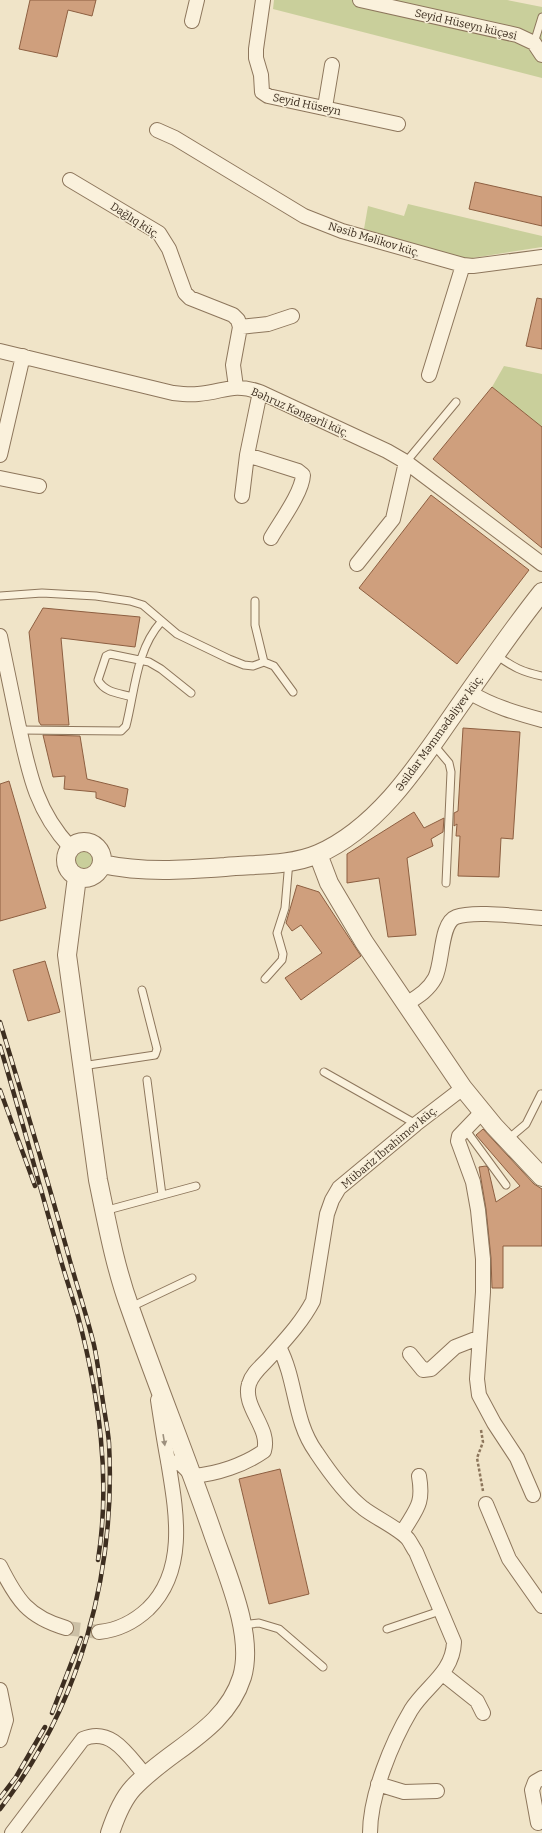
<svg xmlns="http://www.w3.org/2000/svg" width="542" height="1833" font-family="Bitter,serif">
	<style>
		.green { fill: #c9cf9b }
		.building { fill: #cf9f7d; stroke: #8d5f41 }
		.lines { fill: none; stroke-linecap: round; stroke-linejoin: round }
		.minor-tunnel { stroke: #ccc0a6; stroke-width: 14; stroke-dasharray: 14 7; stroke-linecap: butt }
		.service-casing { stroke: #8d765c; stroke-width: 9 }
		.minor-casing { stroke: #8d765c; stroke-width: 16 }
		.tertiary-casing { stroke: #8d765c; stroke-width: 20 }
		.path { stroke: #8d765c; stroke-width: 2.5; stroke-dasharray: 3 2; stroke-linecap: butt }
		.service { stroke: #faf1dc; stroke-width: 7 }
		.minor { stroke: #faf1dc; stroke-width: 14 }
		.tertiary { stroke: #faf1dc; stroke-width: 18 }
		.rail-casing { stroke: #3d2e20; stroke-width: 4.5 }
		.rail { stroke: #f7eed8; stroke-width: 3; stroke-dasharray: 9; stroke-linecap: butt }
		.oneway { fill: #9c907e }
		.labels { text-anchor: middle; stroke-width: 3; stroke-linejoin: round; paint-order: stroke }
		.street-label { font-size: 11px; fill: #3d2e20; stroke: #f7eed8 }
	</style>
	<rect width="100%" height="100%" fill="#f0e4c8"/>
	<path class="green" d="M274 0H507L542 7V78L273 9Z
		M408 204 542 236V247L466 259 364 229 368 206 404 216Z
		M504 366 542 374V427L492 387Z
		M73 860a11 11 0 1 1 22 0a11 11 0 1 1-22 0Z"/>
	<path class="building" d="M30 0H96L92 16 68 10 57 57 19 49Z
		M475 182 542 197V226L469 209Z
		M537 298 542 299V349L526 346Z
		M492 387 542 427V548L433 459Z
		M431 495 529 570 457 664 359 588Z
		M43 608 140 617 135 647 61 638 69 725H41L39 722 29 632Z
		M463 728 520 732 513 839 501 838 499 877 458 876 460 836H456L457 824 454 826V813L458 811Z
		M43 735 80 736 87 779 128 789 125 807 96 798V792L64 789 65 776 53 777Z
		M9 781 46 908 0 921V784Z
		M414 812 424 828 444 818 443 832 431 839 433 846 407 858 416 935 388 937 379 878 347 883V854Z
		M297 885 319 892 361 956 301 1000 285 978 322 953 301 925 292 931 286 923Z
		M45 961 60 1012 28 1021 13 970Z
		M483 1129 534 1184 542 1189V1246H503V1288H492L491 1258 486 1209 479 1167 486 1166 488 1168 496 1202 520 1186 476 1135Z
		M280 1469 309 1594 269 1604 239 1479Z"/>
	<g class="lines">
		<path class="minor-tunnel" d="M66 1628 99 1632"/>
		<defs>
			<path id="service" d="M534 43 542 17
				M406 462 456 402
				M0 596 42 593 96 596 130 601 143 605 177 634 229 659 244 665 253 666 264 662 274 666 293 692
				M255 601V625L264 662
				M496 655C513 667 522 672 542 676
				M132 697C119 693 105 693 98 680L106 656 110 654 149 662 161 669 191 693
				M20 730 121 731 126 726C135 691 136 650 161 622
				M433 744 449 763 451 772 446 883
				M265 979 282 960 283 954 277 933 285 908 289 861
				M82 1066 155 1055 157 1049 142 990
				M324 1072 416 1124
				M147 1080 162 1195
				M465 1129 506 1185
				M507 1140 526 1124 541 1094
				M104 1211 196 1186
				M131 1307 192 1278
				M242 1625 259 1623 279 1629 323 1667
				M387 1629 440 1611"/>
			<path id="minor" d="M263 0 256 49V58L261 75 262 92 268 96 398 124
				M360 0 517 35 534 43 542 55
				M192 21 197 0
				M325 107 332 65
				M157 130 175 138 304 216 342 231 463 265 473 266 542 257
				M70 180 159 233 169 249 185 293 190 298 233 315 238 320 240 327 233 365 236 387
				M240 327 268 324 292 316
				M0 351 173 393C181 394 190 395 198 394 225 392 231 382 260 392L387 451 406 462 542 564
				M429 375 463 265
				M0 455 23 356
				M247 455 260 392
				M0 478 39 486
				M242 496 247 455 298 471 303 475C302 493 280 522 271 538
				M357 564 393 519 406 462
				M0 636C6 665 12 694 18 723 29 772 35 809 70 847
				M469 692C492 706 516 713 542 720
				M406 1004C417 997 428 991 435 978 443 963 440 923 456 917 474 910 522 917 542 918
				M482 1112 459 1136 458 1141 473 1182 478 1210 483 1259V1292L477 1379 479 1395 494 1423 517 1458 533 1495
				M279 1347C297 1381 293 1420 316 1452 328 1470 346 1495 363 1508 374 1517 400 1529 408 1539 411 1543 413 1548 416 1552L454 1642C453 1673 426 1686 411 1710 392 1742 370 1795 370 1833
				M410 1354 423 1370 431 1369 455 1347 478 1338
				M168 1462 180 1463 193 1476C217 1474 244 1465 264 1451 271 1428 242 1407 249 1384 252 1373 263 1365 270 1357 286 1339 302 1322 313 1301L327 1214 332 1200 339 1188 416 1124 463 1088
				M486 1504 509 1559 542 1606
				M402 1533C416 1509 424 1505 419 1476
				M0 1566C17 1600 28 1617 66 1628
				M99 1632C119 1630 134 1622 148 1609 188 1570 176 1510 168 1461 164 1440 161 1420 158 1400
				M443 1674 477 1701 483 1713
				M0 1690 6 1720 0 1740
				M378 1784 404 1792 437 1791
				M538 1823 532 1790 535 1782 542 1778
				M12 1833 83 1739C112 1726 129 1757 146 1776"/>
			<path id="tertiary" d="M66 860a18 18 0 1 1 36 0a18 18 0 1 1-36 0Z
				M318 854 329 883 364 942 463 1088 494 1126 542 1177
				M102 864C143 873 184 870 225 867 255 864 290 866 318 854 382 826 424 756 462 702 488 665 514 627 542 592
				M77 877 67 955 98 1180C107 1223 115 1267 130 1308 156 1382 185 1454 211 1528 225 1570 255 1634 242 1677 225 1731 169 1749 133 1788 122 1800 115 1818 110 1833"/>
		</defs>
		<use href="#service" class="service-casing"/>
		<use href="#minor" class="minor-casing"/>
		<use href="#tertiary" class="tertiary-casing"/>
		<path class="path" d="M481 1430 483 1442 477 1458 483 1491"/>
		<use href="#service" class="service"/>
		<use href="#minor" class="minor"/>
		<use href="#tertiary" class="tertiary"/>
		<defs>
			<path id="rail" d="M0 1022C24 1101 48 1181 70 1261 78 1289 87 1317 94 1345 98 1363 100 1383 103 1402 105 1416 108 1430 109 1443 116 1573 80 1706 0 1809
				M0 1046C20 1113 38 1180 57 1246 63 1270 71 1292 78 1316 99 1396 111 1478 98 1560
				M0 1090 35 1186
				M52 1713 81 1638
				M0 1798 16 1777 45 1727"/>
		</defs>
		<use href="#rail" class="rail-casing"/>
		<use href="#rail" class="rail"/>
	</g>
	<defs><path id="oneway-solid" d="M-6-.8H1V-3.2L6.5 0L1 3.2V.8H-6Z"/></defs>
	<use class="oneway" href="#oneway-solid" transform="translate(164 1440) rotate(81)"/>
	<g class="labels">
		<g class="street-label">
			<text transform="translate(466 24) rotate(13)" y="4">Seyid Hüseyn küçəsi</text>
			<text transform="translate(307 104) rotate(12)" y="4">Seyid Hüseyn</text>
			<text transform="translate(135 220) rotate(33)" y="4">Dağlıq küç.</text>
			<text transform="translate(374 239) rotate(17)" y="4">Nəsib Məlikov küç.</text>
			<text transform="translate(300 412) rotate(24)" y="4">Bəhruz Kəngərli küç.</text>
			<text transform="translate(439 733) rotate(-54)" y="4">Əsildar Məmmədəliyev küç.</text>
			<text transform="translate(389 1147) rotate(-40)" y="4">Mübariz İbrahimov küç.</text>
		</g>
	</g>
</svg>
